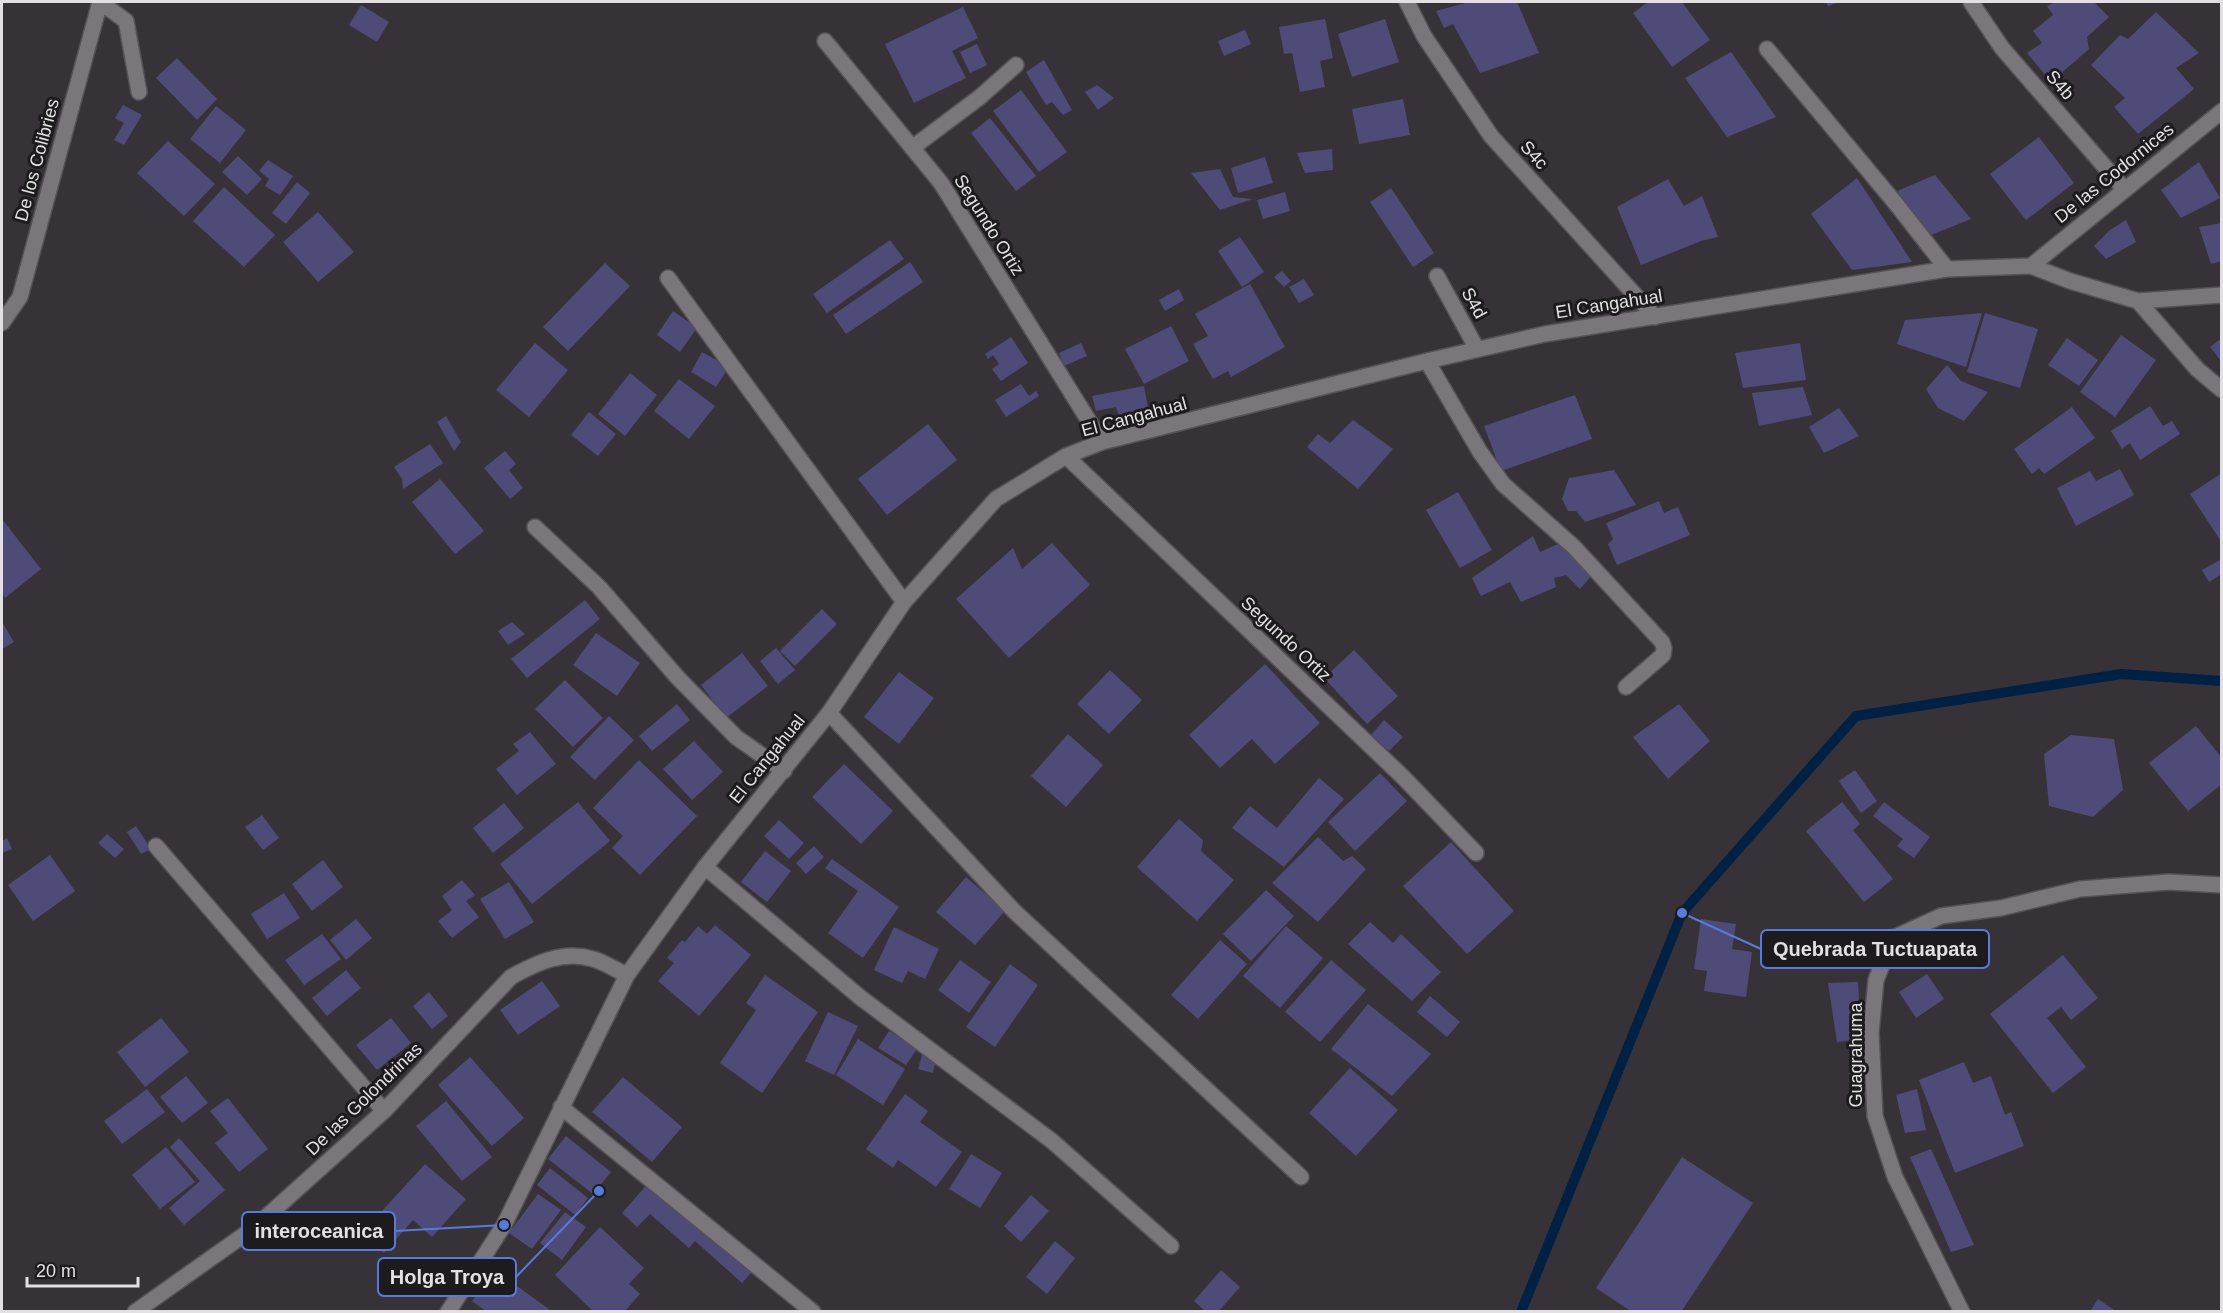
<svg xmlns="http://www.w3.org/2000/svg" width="2223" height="1313" font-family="Helvetica,sans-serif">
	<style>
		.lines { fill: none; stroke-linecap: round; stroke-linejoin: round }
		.stream { stroke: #012144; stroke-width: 10 }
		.building { fill: #4f4b79 }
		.service-casing { stroke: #555156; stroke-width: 18 }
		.minor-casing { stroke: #555156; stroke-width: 18 }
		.service { stroke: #7b767c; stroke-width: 15 }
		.minor { stroke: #7b767c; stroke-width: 15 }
		.labels { text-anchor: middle; stroke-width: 6; stroke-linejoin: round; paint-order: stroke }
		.street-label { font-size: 18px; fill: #e3e0e3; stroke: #1d1b1d }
		.leader { fill: none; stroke: #587adb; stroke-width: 2 }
		.callout-dot { fill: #587adb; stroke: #1d1b1d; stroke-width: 2 }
		.callout { fill: #1d1b1d; stroke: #587adb; stroke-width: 2 }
		.callout-label { font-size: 20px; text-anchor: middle; font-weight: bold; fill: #e3e0e3 }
	</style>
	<rect width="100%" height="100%" fill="#373238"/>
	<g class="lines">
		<path class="stream" d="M1521 1312 1682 913 1856 716 2121 674 2222 681"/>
	</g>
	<path class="building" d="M1469 2H1517L1539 53 1480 73 1453 24 1444 28 1436 11Z
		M1648 2H1682L1710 40 1672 67 1633 13Z
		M1826 2H1840L1828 6Z
		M2055 2H2094L2109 17 2087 37 2089 49 2051 82 2027 53 2042 43 2033 31 2053 15 2047 6Z
		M361 5 389 22 377 42 349 25Z
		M963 7 978 38 952 51 966 78 914 103 885 44Z
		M2156 12 2199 53 2176 68 2194 89 2138 134 2114 107 2125 98 2091 65 2120 35 2128 39Z
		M1325 19 1333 58 1320 61 1325 87 1300 92 1292 53 1284 54 1279 27Z
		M1385 19 1399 62 1352 77 1338 34Z
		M1245 30 1251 44 1224 56 1218 41Z
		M977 44 987 65 970 73 960 52Z
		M1731 52 1776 117 1727 137 1685 78Z
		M177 58 217 99 197 120 156 78Z
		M1044 60 1072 110 1063 115 1052 102 1046 105 1026 72Z
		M1097 85 1114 98 1098 110 1085 92Z
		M1021 90 1067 152 1039 172 993 111Z
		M1403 99 1410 135 1359 144 1352 109Z
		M123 105 142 115 124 145 114 140 124 123 115 118Z
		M216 106 246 130 220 163 190 139Z
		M990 118 1036 176 1016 191 971 133Z
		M2039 137 2074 183 2026 220 1990 174Z
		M168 141 215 184 184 216 137 173Z
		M1332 149 1333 170 1305 173 1297 153Z
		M238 156 262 179 247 195 222 172Z
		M1265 157 1273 183 1238 193 1231 168Z
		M268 160 293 176 280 195 265 186 269 179 259 171Z
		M2199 162 2220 198 2181 218 2161 190Z
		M1220 169 1233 197 1253 199 1220 210 1191 173Z
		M1935 175 1971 219 1931 235 1897 191Z
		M1857 178 1912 262 1852 270 1811 214Z
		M1668 179 1684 206 1702 196 1718 237 1701 241 1641 265 1617 207Z
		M297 182 310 193 286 224 272 213Z
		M224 187 275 235 244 267 193 221Z
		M1391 188 1434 253 1413 267 1370 202Z
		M1285 192 1290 211 1263 219 1257 200Z
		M318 212 354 252 318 282 283 242Z
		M2126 220 2136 242 2106 259 2094 246 2110 230Z
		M2222 223V261L2211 264 2199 227Z
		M1240 237 1264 272 1242 287 1218 251Z
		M890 240 904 259 827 313 813 294Z
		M910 262 923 282 846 334 833 315Z
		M605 263 630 286 568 351 543 327Z
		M1282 271 1291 281 1284 287 1274 277Z
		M1304 279 1314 295 1299 303 1289 287Z
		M1250 284 1285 347 1231 377 1228 371 1213 379 1193 344 1208 336 1195 314Z
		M1179 289 1184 300 1165 311 1159 300Z
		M673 311 697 328 680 352 657 335Z
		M1982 313 1966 367 1897 344 1905 320Z
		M1985 313 2038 329 2020 388 1967 372Z
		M1171 326 1189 361 1144 384 1125 349Z
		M2121 335 2156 360 2115 417 2080 392Z
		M1011 337 1028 363 1001 381 992 369 999 364 993 355 988 359 985 354Z
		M2067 338 2098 360 2079 386 2048 365Z
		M2222 338V362L2210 347Z
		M535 343 568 370 529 417 496 390Z
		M1081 343 1087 356 1064 366 1059 353Z
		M1800 343 1806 380 1743 388 1735 353Z
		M702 352 729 367 716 387 691 372Z
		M1947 365 1961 381 1988 392 1964 421 1938 408 1926 389Z
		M630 373 657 395 625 436 598 414Z
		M679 379 715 406 689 439 654 411Z
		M1021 384 1029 396 1036 391 1039 396 1006 417 995 400Z
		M1144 386 1149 413 1120 419 1116 407 1096 411 1092 396Z
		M1803 387 1812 415 1759 426 1752 393Z
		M1575 395 1592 439 1501 471 1484 426Z
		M2150 406 2163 426 2172 421 2180 434 2140 460 2130 443 2122 449 2111 431Z
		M2072 407 2095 438 2044 474 2039 468 2032 474 2014 449Z
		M1839 408 1859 436 1824 453 1809 427Z
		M589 412 616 434 598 456 571 435Z
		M446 416 461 442 454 451 437 422Z
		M1353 420 1393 449 1358 489 1307 447 1318 434 1330 443Z
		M928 424 957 460 887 515 858 479Z
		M430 444 443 463 403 489 402 479 394 467Z
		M505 451 516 464 509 470 523 488 510 499 484 468Z
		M2120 469 2134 495 2076 526 2057 488 2090 471 2096 481Z
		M1614 470 1636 505 1585 522 1576 511H1568L1562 499 1569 478Z
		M2222 473V543L2190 494Z
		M440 479 484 531 455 554 412 502Z
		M1458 492 1492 550 1460 568 1426 510Z
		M1659 501 1664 513 1678 507 1690 535 1617 565 1608 544 1613 539 1606 523Z
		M2 519 41 569 5 598 2 593Z
		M1533 536 1540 552 1558 544 1593 574 1580 589 1566 575 1554 578 1556 587 1521 602 1510 582 1481 596 1472 578Z
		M1052 543 1090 585 1009 658 956 599 1013 548 1022 569Z
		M2222 559V574L2209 582 2202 570Z
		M585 600 600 619 527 678 511 659Z
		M822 609 837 624 795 666 780 651Z
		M2 622 14 642 2 649Z
		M512 622 525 634 508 645 498 631Z
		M596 633 640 663 617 696 573 665Z
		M776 648 795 670 778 684 760 661Z
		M1354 650 1398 696 1367 724 1324 678Z
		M742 653 768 686 726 718 701 685Z
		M1265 664 1320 723 1275 764 1252 739 1220 768 1189 735Z
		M1110 670 1142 700 1109 734 1077 704Z
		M899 672 934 698 899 744 864 717Z
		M565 680 603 718 573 747 535 709Z
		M677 704 690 720 652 751 639 736Z
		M1679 704 1710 741 1668 779 1633 737Z
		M609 716 634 740 595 780 570 757Z
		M1384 720 1403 737 1389 751 1371 735Z
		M2196 726 2222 758V784L2188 811 2149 763Z
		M530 732 556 764 517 795 496 769 519 751 513 744Z
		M1068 734 1103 765 1066 807 1031 776Z
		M2071 735 2114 739 2123 790 2093 817 2049 806 2044 754Z
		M694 741 723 772 692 800 663 769Z
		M639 760 697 816 640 875 612 848 623 836 593 808Z
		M844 764 893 811 861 844 812 797Z
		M1855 770 1877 801 1861 813 1839 781Z
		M1380 773 1407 801 1355 851 1328 822Z
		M1319 778 1344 799 1284 867 1232 828 1250 806 1277 828Z
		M578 802 610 841 532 904 500 864Z
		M1842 802 1860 824 1853 830 1893 879 1864 902 1806 831Z
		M1884 802 1930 837 1914 858 1897 846 1903 839 1873 816Z
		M504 803 524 828 493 853 473 828Z
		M262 815 279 838 263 850 245 827Z
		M1179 819 1203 840 1201 851 1234 880 1197 921 1137 867Z
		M779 820 804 843 789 859 764 836Z
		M136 826 151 849 141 854 127 832Z
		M107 834 124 849 115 858 98 843Z
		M1318 837 1343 861 1352 856 1366 869 1318 922 1272 883Z
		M7 838 12 849 2 853V841Z
		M1451 842 1514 911 1467 954 1403 886Z
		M814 846 824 857 806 874 796 863Z
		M765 851 791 871 767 902 741 882Z
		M50 855 75 891 33 921 8 885Z
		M832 859 899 907 863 958 828 933 858 891 825 868Z
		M323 860 343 887 312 911 292 884Z
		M966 877 1005 911 975 945 936 912Z
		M462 880 475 895 466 901 479 917 452 938 438 921 452 910 442 896Z
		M509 882 534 922 505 939 480 899Z
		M1266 890 1294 916 1251 961 1223 934Z
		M284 893 300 918 267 939 251 914Z
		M356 919 372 938 346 960 330 940Z
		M1701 919 1736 924 1732 949 1752 952 1746 997 1704 991 1707 971 1694 969Z
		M1370 922 1393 943 1401 934 1441 972 1412 1001 1348 944Z
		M715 925 751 955 699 1016 658 981 674 963 667 958 682 940 685 942 698 926 707 934Z
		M1286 926 1323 958 1280 1008 1243 976Z
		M894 927 939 949 925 979 908 971 902 983 874 970Z
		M322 934 341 959 304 985 285 960Z
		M1220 940 1247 964 1198 1019 1171 995Z
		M2063 955 2098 998 2071 1020 2061 1007 2047 1018 2086 1067 2053 1093 1990 1014Z
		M960 960 991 982 969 1013 938 990Z
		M1331 960 1366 990 1320 1042 1285 1012Z
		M1010 964 1038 985 995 1047 966 1027Z
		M346 970 361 988 327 1016 312 998Z
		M1927 974 1944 999 1916 1018 1899 992Z
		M765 975 818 1012 762 1093 720 1063 756 1010 746 1003Z
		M542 981 560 1006 518 1035 500 1010Z
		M1858 982 1861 1039 1837 1042 1828 983Z
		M429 992 448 1016 432 1029 413 1006Z
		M1430 996 1460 1022 1447 1037 1417 1012Z
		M1368 1004 1431 1054 1392 1096 1331 1049Z
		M828 1012 858 1026 834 1075 805 1061Z
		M161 1018 189 1052 145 1087 117 1052Z
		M391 1018 411 1043 377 1070 356 1045Z
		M889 1031 917 1049 906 1065 878 1048Z
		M858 1039 905 1069 883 1105 836 1075Z
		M922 1055 936 1059 933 1073 918 1069Z
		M470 1057 524 1118 492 1146 438 1085Z
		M1964 1062 1973 1083 1991 1076 2005 1115 2011 1112 2024 1146 1955 1173 1919 1080Z
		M1350 1068 1398 1110 1356 1156 1309 1113Z
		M186 1076 208 1103 182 1123 160 1097Z
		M623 1077 682 1127 652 1162 592 1112Z
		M147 1089 165 1112 122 1144 104 1121Z
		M1917 1089 1926 1130 1905 1133 1896 1095Z
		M905 1094 928 1111 920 1122 962 1152 936 1187 898 1160 893 1168 866 1149Z
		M228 1098 268 1149 239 1172 215 1143 228 1133 210 1111Z
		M446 1101 492 1157 462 1181 416 1126Z
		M566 1136 611 1172 593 1194 548 1159Z
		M179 1138 225 1190 184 1225 169 1208 200 1181 170 1147Z
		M166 1147 195 1182 160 1209 132 1175Z
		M1931 1149 1974 1245 1951 1252 1910 1157Z
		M971 1154 1002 1173 980 1208 949 1189Z
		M1682 1157 1753 1203 1681 1312H1632L1596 1288Z
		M425 1164 466 1199 432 1237 413 1220 384 1253 362 1233Z
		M550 1168 588 1198 575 1215 537 1185Z
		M651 1180 753 1271 742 1283 695 1241 689 1248 650 1214 637 1227 622 1213Z
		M538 1194 561 1210 532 1249 509 1233Z
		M1031 1195 1049 1211 1021 1242 1004 1226Z
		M565 1212 586 1227 562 1260 540 1243Z
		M600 1227 644 1268 629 1284 640 1294 624 1312H594L555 1275Z
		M1055 1241 1075 1258 1047 1294 1026 1277Z
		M495 1270 553 1312H487L472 1301Z
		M1221 1270 1240 1287 1218 1312H1206L1194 1301Z
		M2098 1299 2117 1312H2090Z"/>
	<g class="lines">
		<defs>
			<path id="service" d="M1767 49 1897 205 1947 269
				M1437 276 1477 349
				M705 867 861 998 1052 1141 1171 1246"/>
			<path id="minor" d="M100 2 126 21 139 92
				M1407 2 1424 36 1491 136 1655 317
				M1971 2 2002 48 2125 190
				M825 41 941 183 1102 442
				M912 148 980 97 1016 65
				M2031 266 2222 111
				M668 278 904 602
				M2138 301 2197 369 2222 390
				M2 323 20 297 100 2
				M1427 361 1480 452 1503 484 1574 547 1662 642 1664 648 1663 655 1626 687
				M1066 456 1403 777 1476 853
				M535 527 599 587 678 678 736 737 784 771
				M829 713 1014 911 1301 1177
				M156 846 384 1111
				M561 1107 813 1312
				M135 1312 255 1227 384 1111 511 977C536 963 563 950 593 959 604 962 616 970 627 975
				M448 1312 504 1225 627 975 705 867 829 713 904 602 996 499 1066 456 1102 442 1427 361 1545 334 1947 269 2031 266 2070 281 2138 301 2222 295
				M1962 1312 1895 1177 1875 1116 1871 1033 1876 980 1893 938 1941 916 2001 908 2080 889 2169 882 2222 885"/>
		</defs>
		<use href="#service" class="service-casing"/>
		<use href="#minor" class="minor-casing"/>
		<use href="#service" class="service"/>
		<use href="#minor" class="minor"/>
	</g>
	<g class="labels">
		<g class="street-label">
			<text transform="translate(2060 85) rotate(49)" y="6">S4b</text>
			<text transform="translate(1534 155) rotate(48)" y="6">S4c</text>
			<text transform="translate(37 160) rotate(-75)" y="6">De los Colibries</text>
			<text transform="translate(2114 173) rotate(-39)" y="6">De las Codornices</text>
			<text transform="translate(989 225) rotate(58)" y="6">Segundo Ortiz</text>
			<text transform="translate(1474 303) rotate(61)" y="6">S4d</text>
			<text transform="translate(1609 304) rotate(-9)" y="6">El Cangahual</text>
			<text transform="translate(1134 417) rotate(-15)" y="6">El Cangahual</text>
			<text transform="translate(1286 639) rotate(43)" y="6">Segundo Ortiz</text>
			<text transform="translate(767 759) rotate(-51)" y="6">El Cangahual</text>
			<text transform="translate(1856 1055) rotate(-90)" y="6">Guagrahuma</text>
			<text transform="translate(364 1099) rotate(-44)" y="6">De las Golondrinas</text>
		</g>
	</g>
	<path class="leader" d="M1682 913L1761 949M504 1225L395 1231M599 1191L516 1277"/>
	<g class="callout-dot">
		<circle cx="1682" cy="913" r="6"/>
		<circle cx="504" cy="1225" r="6"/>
		<circle cx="599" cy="1191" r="6"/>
	</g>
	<g class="callout">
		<rect x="1761" y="930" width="228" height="38" rx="6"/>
		<rect x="242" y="1212" width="153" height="38" rx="6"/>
		<rect x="378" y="1258" width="138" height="38" rx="6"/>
	</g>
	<g class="callout-label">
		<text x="1875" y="956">Quebrada Tuctuapata</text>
		<text x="319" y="1238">interoceanica</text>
		<text x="447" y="1284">Holga Troya</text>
	</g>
	<rect width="2223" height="1313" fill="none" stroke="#e3e0e3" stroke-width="6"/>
	<path d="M27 1277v9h111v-9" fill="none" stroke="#e3e0e3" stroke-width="3"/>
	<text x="36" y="1277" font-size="18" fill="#e3e0e3" stroke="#1d1b1d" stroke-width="4.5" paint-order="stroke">20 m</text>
</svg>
